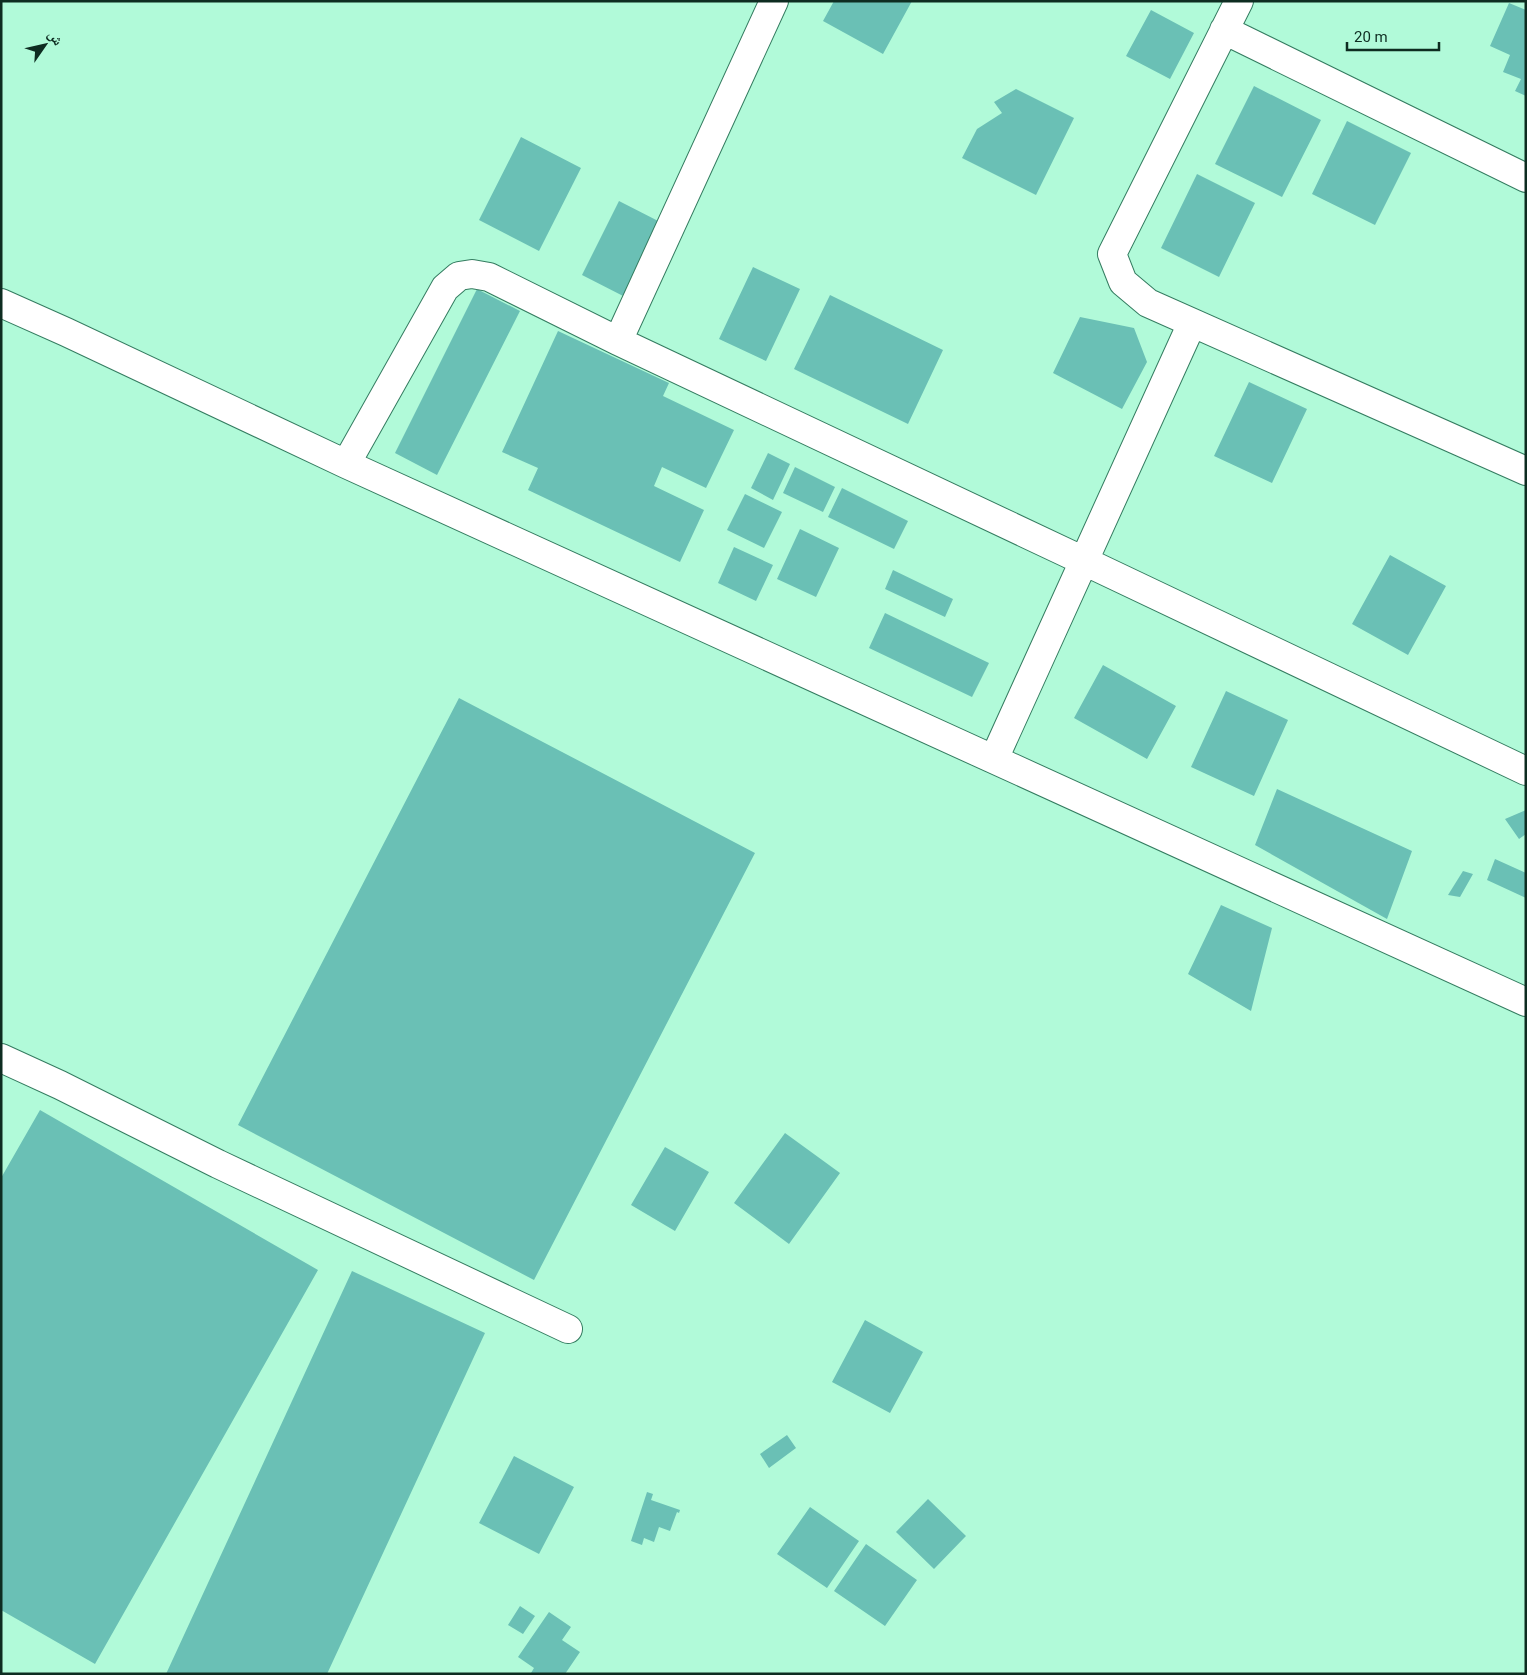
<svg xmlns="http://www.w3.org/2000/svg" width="1527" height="1675" font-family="Roboto,'Noto Naskh Arabic',sans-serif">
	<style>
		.building { fill: #6ac0b5 }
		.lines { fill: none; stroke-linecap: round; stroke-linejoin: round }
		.minor-casing { stroke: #347c60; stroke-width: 30 }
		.minor { stroke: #fff; stroke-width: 28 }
	</style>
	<rect width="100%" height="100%" fill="#b1fad9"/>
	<path class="building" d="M834 1H912L883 54 823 21Z
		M1509 3 1526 10V96L1515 91 1521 79 1503 72 1510 55 1490 46Z
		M1151 10 1194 33 1170 79 1126 56Z
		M1254 86 1321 120 1282 197 1215 164Z
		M1016 89 1074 118 1036 195 962 158 977 129 1002 113 994 102Z
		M1347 121 1411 153 1375 225 1312 194Z
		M521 137 581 168 539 251 479 220Z
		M1197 174 1255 203 1219 277 1161 248Z
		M619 201 666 225 629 299 582 275Z
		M753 267 800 289 766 361 719 339Z
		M477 289 520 311 437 475 395 453Z
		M830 295 943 350 908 424 794 369Z
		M1080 317 1134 328 1147 362 1122 409 1053 373Z
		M558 331 669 383 663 396 734 430 706 488 662 467 654 486 704 510 680 562 528 490 538 468 502 452Z
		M1249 382 1307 409 1272 483 1214 456Z
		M768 453 790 464 773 500 751 488Z
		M795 467 835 487 823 512 783 493Z
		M842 488 908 521 894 549 828 517Z
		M745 494 782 512 764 548 727 530Z
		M800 529 839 548 816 597 777 579Z
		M734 547 773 565 756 601 718 583Z
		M1390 555 1446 586 1408 655 1352 624Z
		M893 570 953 599 945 617 885 589Z
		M885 613 989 663 972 697 869 648Z
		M1103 665 1176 706 1147 759 1074 718Z
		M1226 691 1288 720 1254 796 1191 767Z
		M459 698 755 853 534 1280 238 1125Z
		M1277 789 1412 851 1387 919 1255 845Z
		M1526 810V834L1519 839 1505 819Z
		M1495 859 1526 873V898L1487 880Z
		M1463 871 1473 874 1460 897 1448 895Z
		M1221 905 1272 928 1251 1011 1188 974Z
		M40 1110 318 1270 95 1664 1 1610V1178Z
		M785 1133 840 1173 789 1244 734 1203Z
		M665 1147 709 1172 675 1231 631 1205Z
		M352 1271 485 1333 327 1674H166Z
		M865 1320 923 1352 890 1413 832 1382Z
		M787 1435 796 1448 769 1468 760 1454Z
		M514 1456 574 1487 539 1554 479 1523Z
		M647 1492 653 1494 651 1500 680 1510 679 1513 677 1512 670 1531 659 1527 654 1542 644 1538 642 1545 631 1541Z
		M928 1499 966 1536 934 1569 896 1532Z
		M810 1507 859 1541 827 1588 777 1554Z
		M866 1544 917 1580 885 1626 834 1591Z
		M520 1606 535 1616 523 1634 508 1625Z
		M549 1612 571 1627 562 1640 580 1652 565 1674H532L531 1673 534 1668 518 1657Z"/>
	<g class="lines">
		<defs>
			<path id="minor" d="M1239 1 1112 254 1123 282 1148 303 1526 471
				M1224 30 1526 178
				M1 303 66 332 346 464 1526 1002
				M618 341 774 1
				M346 464 445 288 459 276 472 274 489 277 618 341 1084 561 1526 771
				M994 759 1192 323
				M1 1058 60 1085 218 1164 568 1329"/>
		</defs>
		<use href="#minor" class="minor-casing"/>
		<use href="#minor" class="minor"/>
	</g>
	<rect width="1527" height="1675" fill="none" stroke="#0e2c21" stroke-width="5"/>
	<g transform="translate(45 45) rotate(56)" stroke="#b1fad9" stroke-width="4" paint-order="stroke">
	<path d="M0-4L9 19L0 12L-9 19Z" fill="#0e2c21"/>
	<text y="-8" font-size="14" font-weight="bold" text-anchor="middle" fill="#0e2c21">ش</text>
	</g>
	<path d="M1347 42v8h92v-8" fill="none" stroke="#0e2c21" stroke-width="2.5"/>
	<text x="1354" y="42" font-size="15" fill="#0e2c21" stroke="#b1fad9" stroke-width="4" paint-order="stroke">20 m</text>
</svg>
